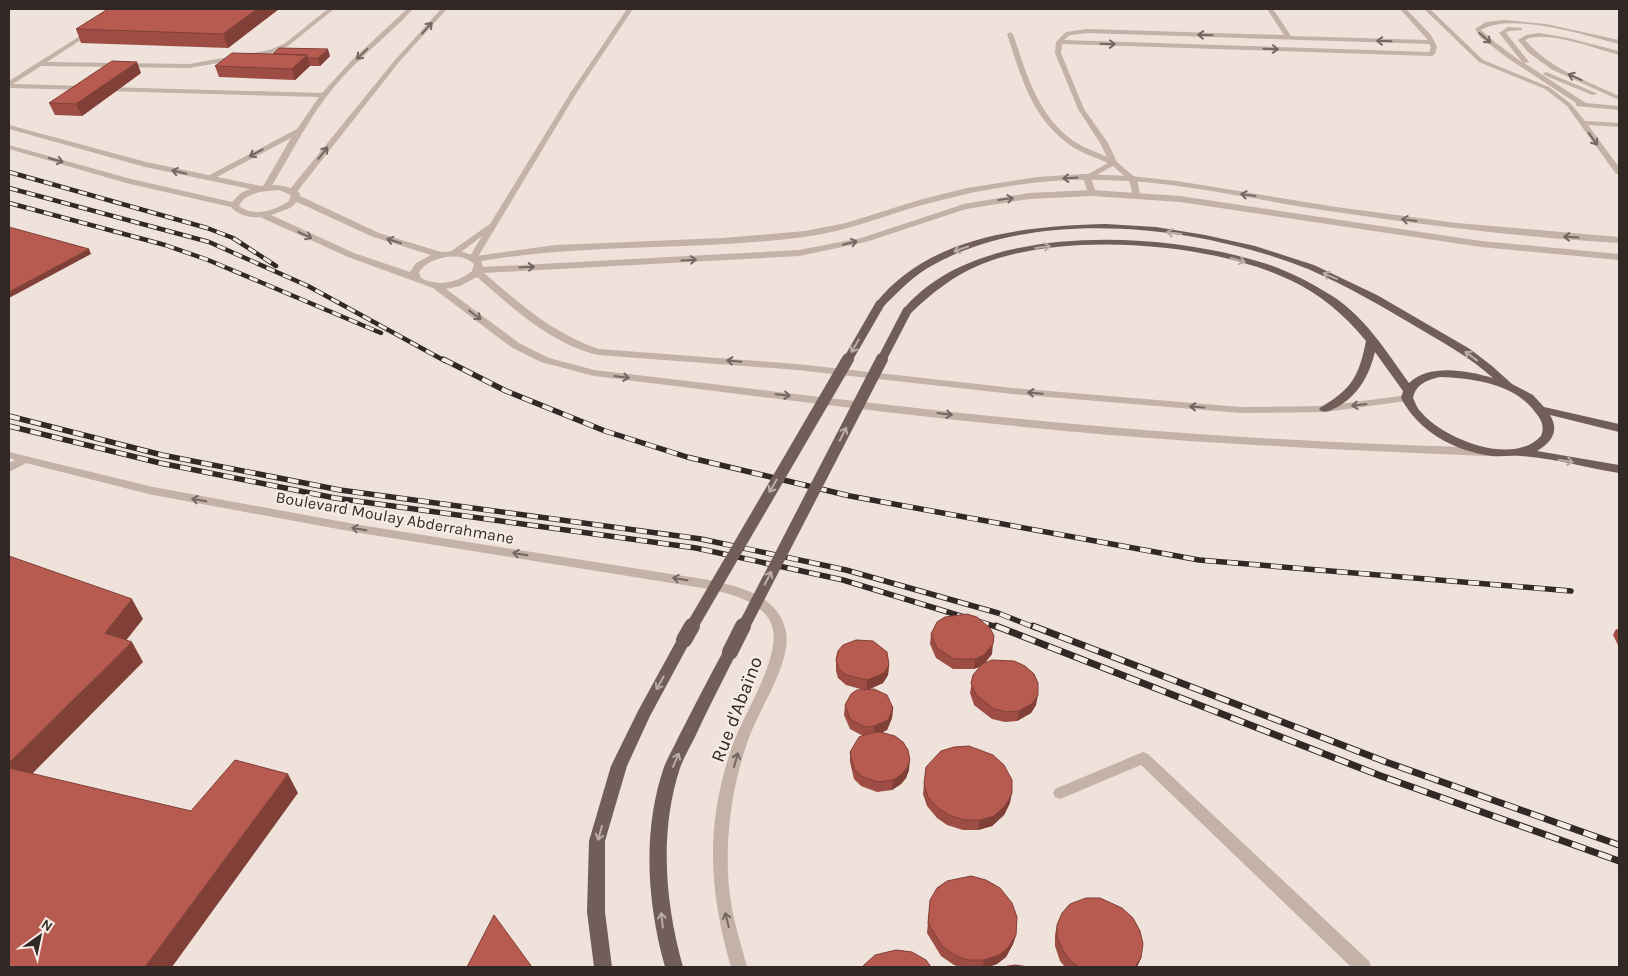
<svg xmlns="http://www.w3.org/2000/svg" width="1628" height="976" font-family="Karla,sans-serif">
	<style>
		.lines { fill: none; stroke-linecap: round; stroke-linejoin: round }
		.lane { fill: #c4b1a7; fill-rule: evenodd }
		.street { fill: #c4b1a7; fill-rule: evenodd }
		.primary { fill: #725e59; fill-rule: evenodd }
		.rail-far2-casing { stroke: #322927; stroke-width: 4.5 }
		.rail-far1-casing { stroke: #322927; stroke-width: 5.5 }
		.rail-casing { stroke: #322927; stroke-width: 7 }
		.rail-far2 { stroke: #f6ece5; stroke-width: 3; stroke-dasharray: 9; stroke-linecap: butt }
		.rail-far1 { stroke: #f6ece5; stroke-width: 4; stroke-dasharray: 11; stroke-linecap: butt }
		.rail { stroke: #f6ece5; stroke-width: 5; stroke-dasharray: 14; stroke-linecap: butt }
		.primary-bridge-far2 { stroke: #725e59; stroke-width: 9 }
		.primary-bridge-far1 { stroke: #725e59; stroke-width: 12 }
		.primary-bridge { stroke: #725e59; stroke-width: 16 }
		.wall { fill: #9d4d44 }
		.shaded-wall { fill: #803f37 }
		.building { fill: #b75a4f; stroke: #803f37 }
		.oneway { stroke: #746661 }
		.oneway2 { stroke: #bbaca6 }
		.labels { text-anchor: middle; stroke-width: 4.5; stroke-linejoin: round; paint-order: stroke }
		.street-label { font-size: 16px; fill: #322927; stroke: #f6ece5 }
		.near-street-label { font-size: 19px; fill: #322927; stroke: #f6ece5 }
	</style>
	<rect width="100%" height="100%" fill="#eee2da"/>
	<g class="lines">
		<path class="lane" d="M328 9H334L288 46 271 54 189 68 41 66 13 84 87 86 90 88 87 90 9 88V81L91 29 93 30V32L47 62 189 64 269 50 284 44Z
			M407 9H413C388 36 358 58 334 87 308 118 291 155 269 190L262 188 291 138 211 180 204 178 297 129 319 97 105 91 102 89 105 87 322 93 352 60Z
			M441 9H447L399 62 296 193H290V189L395 60Z
			M627 9H633L577 92 476 260 473 261 469 258 482 236 456 256H450V252L490 224 571 92Z
			M1267 9H1273L1291 36 1428 40 1400 9H1406L1431 35 1437 47 1435 54 1432 56 1062 44 1061 53 1084 109 1108 143 1117 162 1137 179 1140 194 1133 196 1129 180 1113 166 1091 178 1096 193 1092 195 1088 193 1083 177 1108 163C1095 157 1078 152 1067 143 1030 114 1021 76 1007 34L1010 32 1013 34C1026 73 1037 114 1072 140 1082 147 1096 152 1107 157L1100 143 1078 109 1055 53 1056 42 1066 32 1087 29 1284 35ZM1087 33 1429 44 1431 47 1429 52 1064 40 1070 35Z
			M1424 9H1430L1483 60 1549 87 1571 104 1585 121 1619 123V127L1588 125 1619 167V174H1616L1567 106 1545 89 1479 62Z
			M1504 20 1546 24 1619 40V44C1585 35 1512 12 1481 30L1496 43 1523 63 1499 33 1508 27 1522 28V30L1509 31 1506 33 1529 62 1524 63 1586 103 1619 106V110L1576 106V103L1506 57 1480 37 1475 29 1486 22Z
			M1539 33 1568 38 1619 51V55C1597 49 1545 29 1525 40 1550 69 1585 80 1619 96V100L1551 69 1528 52 1518 40 1526 35Z
			M1546 72 1596 93 1597 94 1592 95 1544 75 1543 74Z
			M9 452 153 487 360 525 709 580C738 586 776 595 785 628 794 657 763 703 752 730 744 750 738 771 734 792 727 830 725 871 732 909 736 929 742 948 747 967H731C709 891 705 826 731 750 741 718 779 662 773 630 768 603 732 594 709 589L360 533 153 495 26 463 9 472V463L15 460 9 458Z
			M1143 752 1148 754 1369 961 1371 967H1351L1141 765 1065 797 1060 799 1055 797 1053 793 1055 789Z"/>
		<path class="street" d="M9 125 146 162 261 186C276 184 286 185 299 192L300 196 379 233 441 252 459 251 476 256 556 245 722 238 805 231 846 223 919 200 967 188 1037 177 1083 174 1130 176 1177 181 1336 207 1457 223 1619 237V243C1513 237 1408 223 1303 207 1237 196 1171 181 1103 180 1043 178 984 188 926 204 885 215 846 232 804 237 697 251 588 243 481 261L483 267 799 250 861 238 964 204 1029 193 1092 190 1180 196 1481 241 1619 254V260L1481 247 1180 202 1092 196 1029 199 966 209 866 242 799 256 484 273C520 304 553 334 599 349L797 364 1013 388 1241 407 1325 406 1407 395 1413 398 1407 401 1325 412 1241 413 1013 394 797 370 598 355C549 343 514 309 477 277L460 286 446 289 519 343 549 358 594 370C766 390 937 413 1109 427 1235 438 1361 444 1487 448L1493 452 1487 456C1361 451 1235 445 1109 435 937 420 765 397 594 376L541 362 511 347 433 288 348 257 260 217C249 218 238 215 231 207L126 183 9 149V145L131 179 232 202 241 193 250 189 145 167 9 129ZM279 190 291 195 289 201C275 210 255 218 239 206 244 192 266 191 279 190ZM297 202 373 237 431 255 416 263 410 272 354 253 271 215 290 208ZM445 257C456 256 465 256 474 264L472 271C457 283 439 287 421 278L419 273C424 263 434 260 445 257Z"/>
		<path class="primary" d="M1106 224 1156 227 1205 235 1255 246 1314 265 1377 295 1470 349 1492 366 1512 384 1533 395 1544 407 1619 424V432L1550 415C1560 432 1551 442 1537 451L1619 465V473C1587 468 1554 458 1521 456 1511 455 1501 457 1491 456 1453 450 1419 432 1401 398L1403 391 1375 352C1369 375 1360 393 1339 406 1333 409 1328 413 1321 411L1319 409 1321 407C1352 389 1359 376 1366 341 1345 315 1320 294 1290 280 1211 242 1063 231 982 264 954 275 932 293 911 313H903L902 311C974 221 1158 231 1257 261 1282 268 1306 280 1329 294 1364 315 1386 351 1409 383 1430 363 1468 371 1493 378 1470 357 1442 342 1415 326 1380 305 1345 285 1308 269 1198 225 1032 205 926 269 910 279 897 293 884 306H876L875 304C929 235 1026 226 1106 224ZM1440 377C1473 378 1515 384 1535 412 1541 419 1545 426 1541 436 1513 467 1443 439 1420 411 1417 408 1415 402 1413 398 1416 384 1427 380 1440 377Z
			M684 635 689 636 691 640 650 716 627 766 605 841V912L612 967H594L587 912 589 841 611 766 638 711 679 636Z
			M730 646 735 648 737 652C723 680 708 708 695 737 690 747 684 757 680 768 659 832 665 903 683 967H665C647 903 642 831 664 767 668 757 674 747 679 736 694 707 709 677 725 648Z"/>
		<defs>
			<path id="rail-far2" d="M9 172 207 228 233 238 276 266
				M9 188 209 242 308 286 445 361
				M9 203 165 245 208 260 381 333"/>
			<path id="rail-far1" d="M443 359 506 391 605 431 687 457 850 496 1199 560 1571 591
				M9 416 162 455 340 490 701 539 846 570 998 613 1036 628
				M9 426 160 463 335 498 696 548 843 580 1000 628"/>
			<path id="rail" d="M996 626 1381 776 1619 861
				M1033 626 1386 762 1619 845"/>
		</defs>
		<use href="#rail-far2" class="rail-far2-casing"/>
		<use href="#rail-far1" class="rail-far1-casing"/>
		<use href="#rail" class="rail-casing"/>
		<use href="#rail-far2" class="rail-far2"/>
		<use href="#rail-far1" class="rail-far1"/>
		<use href="#rail" class="rail"/>
		<path class="primary-bridge-far2" d="M847 361 880 304
			M881 361 907 311"/>
		<path class="primary-bridge-far1" d="M691 628 848 359
			M743 628 882 359"/>
		<path class="primary-bridge" d="M684 640 692 626
			M730 652 743 626"/>
	</g>
	<path class="wall" d="M279 9 228 48 81 43 76 29Z
		M330 56 320 66H310L295 80 219 77 215 66Z
		M141 73 82 116 55 115 49 103Z
		M1616 629 1619 630V647L1613 635Z
		M931 634 992 654 985 663 1036 705 1031 713 1017 721 1005 722 992 719 974 705 970 693 973 675 980 667 974 669H953L936 658 930 644Z
		M836 660 889 665 888 675 883 683 870 689 893 708 892 718 887 730 883 732 909 770 906 778 901 784 892 790 877 792 861 786 854 779 850 762V752L863 736 850 729 844 715 845 705 864 690 846 685 838 678 836 671Z
		M924 784 1010 803 1004 815 992 826 978 830H963L947 825 937 818 927 806 923 794Z
		M930 900 1016 935 1013 944 1006 957 997 964 988 967H960L954 965 941 956 927 933Z
		M1057 925 1141 958 1137 967H1065L1060 961 1055 946V935Z"/>
	<path class="shaded-wall" d="M257 9H279L228 48 223 34Z
		M328 49 330 56 320 66 318 58Z
		M307 55 310 66 295 80 292 69Z
		M137 62 141 73 82 116 76 104Z
		M89 249 91 254 9 298V292Z
		M132 599 143 619 117 652 105 633Z
		M132 642 143 662 20 786 9 772V763Z
		M993 644 992 654 983 665 974 669 975 659Z
		M889 665 888 675 883 683 867 690V680Z
		M1038 695 1036 705 1031 713 1017 721 1019 711Z
		M893 708 892 718 887 730 874 736V726Z
		M910 760 909 770 906 778 901 784 892 790 893 780Z
		M288 774 298 793 172 967H145Z
		M1012 793 1010 803 1004 815 992 826 978 830 980 820Z
		M1016 935 1013 944 1006 957 997 964 988 967H983L984 960Z
		M1141 958 1137 967H1135Z"/>
	<path class="building" d="M108 9H257L223 34 76 29Z
		M279 48 328 49 318 58H308L307 55 273 54Z
		M232 53 307 55 292 69 215 66Z
		M112 61 137 62 76 104 49 103Z
		M9 227 89 249 9 292Z
		M9 556 132 599 105 633 132 642 9 763Z
		M967 614 977 617 990 628 994 636 993 644 984 655 975 659H954L937 648 931 634 937 622 945 617Z
		M856 640 873 641 887 652 889 665 884 673 867 680 846 675 838 668 836 660 838 651 843 645Z
		M992 660 1014 661 1025 666 1034 674 1038 683V695L1033 703 1019 711 1007 712 994 709 976 695 971 683 973 675 982 664Z
		M874 689 887 695 893 708 888 720 874 726 865 727 850 719 845 705 851 694 857 690Z
		M880 732 895 736 903 742 908 750 910 760 907 768 901 775 893 780 877 782 861 776 854 769 850 752 859 737 870 733Z
		M969 746 993 755 1004 765 1012 780V793L1006 805 994 816 980 820H964L949 815 938 808 928 797 924 784 926 767 941 751 954 747Z
		M235 760 288 774 145 967H9V768L191 811Z
		M971 876 986 880 1000 888 1012 903 1017 917 1016 935 1008 948 999 955 984 960H968L956 956 942 946 928 923 930 900 937 888 947 881Z
		M1086 898H1100L1122 908 1133 918 1140 931 1143 944 1141 958 1135 967H1079L1072 962 1063 951 1057 937V925L1062 913 1070 904Z
		M494 915 532 967H467Z
		M896 950 912 952 926 960 931 967H862L864 965 875 955Z
		M1015 965 1029 967H1002Z"/>
	<defs><path id="oneway-shaft" d="M-6 0H5M1.5-3L5.5 0L1.5 3" fill="none" stroke-width="1.6" stroke-linecap="round" stroke-linejoin="round" transform="scale(1.25)"/></defs>
	<g class="oneway">
		<use href="#oneway-shaft" transform="translate(427 28) rotate(-48)"/>
		<use href="#oneway-shaft" transform="translate(1205 35) rotate(-178)"/>
		<use href="#oneway-shaft" transform="translate(1485 38) rotate(41)"/>
		<use href="#oneway-shaft" transform="translate(1384 41) rotate(-178)"/>
		<use href="#oneway-shaft" transform="translate(1108 44) rotate(2)"/>
		<use href="#oneway-shaft" transform="translate(1271 49) rotate(2)"/>
		<use href="#oneway-shaft" transform="translate(362 54) rotate(137)"/>
		<use href="#oneway-shaft" transform="translate(1575 77) rotate(-156)"/>
		<use href="#oneway-shaft" transform="translate(1593 139) rotate(55)"/>
		<use href="#oneway-shaft" transform="translate(256 153) rotate(152)"/>
		<use href="#oneway-shaft" transform="translate(323 153) rotate(-52)"/>
		<use href="#oneway-shaft" transform="translate(56 160) rotate(16)"/>
		<use href="#oneway-shaft" transform="translate(179 172) rotate(-167)"/>
		<use href="#oneway-shaft" transform="translate(1070 178) rotate(176)"/>
		<use href="#oneway-shaft" transform="translate(1248 195) rotate(-172)"/>
		<use href="#oneway-shaft" transform="translate(1006 199) rotate(-8)"/>
		<use href="#oneway-shaft" transform="translate(1409 220) rotate(-172)"/>
		<use href="#oneway-shaft" transform="translate(305 235) rotate(25)"/>
		<use href="#oneway-shaft" transform="translate(1571 237) rotate(-177)"/>
		<use href="#oneway-shaft" transform="translate(394 241) rotate(-162)"/>
		<use href="#oneway-shaft" transform="translate(850 243) rotate(-14)"/>
		<use href="#oneway-shaft" transform="translate(689 260) rotate(-3)"/>
		<use href="#oneway-shaft" transform="translate(527 267) rotate(-3)"/>
		<use href="#oneway-shaft" transform="translate(475 315) rotate(37)"/>
		<use href="#oneway-shaft" transform="translate(734 361) rotate(-175)"/>
		<use href="#oneway-shaft" transform="translate(622 377) rotate(8)"/>
		<use href="#oneway-shaft" transform="translate(1035 393) rotate(-175)"/>
		<use href="#oneway-shaft" transform="translate(783 395) rotate(6)"/>
		<use href="#oneway-shaft" transform="translate(1359 405) rotate(173)"/>
		<use href="#oneway-shaft" transform="translate(1197 407) rotate(-176)"/>
		<use href="#oneway-shaft" transform="translate(945 414) rotate(7)"/>
		<use href="#oneway-shaft" transform="translate(199 500) rotate(-170)"/>
		<use href="#oneway-shaft" transform="translate(359 529) rotate(-170)"/>
		<use href="#oneway-shaft" transform="translate(520 554) rotate(-171)"/>
		<use href="#oneway-shaft" transform="translate(680 579) rotate(-170)"/>
		<use href="#oneway-shaft" transform="translate(736 760) rotate(-74)"/>
		<use href="#oneway-shaft" transform="translate(727 920) rotate(-104)"/>
	</g>
	<g class="oneway2">
		<use href="#oneway-shaft" transform="translate(1174 233) rotate(-172)"/>
		<use href="#oneway-shaft" transform="translate(1043 247) rotate(-8)"/>
		<use href="#oneway-shaft" transform="translate(961 249) rotate(161)"/>
		<use href="#oneway-shaft" transform="translate(1238 260) rotate(15)"/>
		<use href="#oneway-shaft" transform="translate(1330 276) rotate(-157)"/>
		<use href="#oneway-shaft" transform="translate(855 346) rotate(120)"/>
		<use href="#oneway-shaft" transform="translate(1471 356) rotate(-144)"/>
		<use href="#oneway-shaft" transform="translate(843 434) rotate(-63)"/>
		<use href="#oneway-shaft" transform="translate(1566 461) rotate(9)"/>
		<use href="#oneway-shaft" transform="translate(773 486) rotate(120)"/>
		<use href="#oneway-shaft" transform="translate(768 578) rotate(-63)"/>
		<use href="#oneway-shaft" transform="translate(660 683) rotate(119)"/>
		<use href="#oneway-shaft" transform="translate(676 760) rotate(-66)"/>
		<use href="#oneway-shaft" transform="translate(600 833) rotate(106)"/>
		<use href="#oneway-shaft" transform="translate(662 920) rotate(-96)"/>
	</g>
	<g class="labels">
		<g class="street-label">
			<text transform="translate(395 517) rotate(10)" y="6">Boulevard Moulay Abderrahmane</text>
		</g>
		<g class="near-street-label">
			<text transform="translate(736 709) rotate(-69)" y="7">Rue d'Abaïno</text>
		</g>
	</g>
	<rect width="1628" height="976" fill="none" stroke="#322927" stroke-width="20"/>
	<g transform="translate(40 936) rotate(33)" stroke="#f6ece5" stroke-width="4" paint-order="stroke">
	<path d="M0-4L9 19L0 12L-9 19Z" fill="#322927"/>
	<text y="-8" font-size="14" font-weight="bold" text-anchor="middle" fill="#322927">N</text>
	</g>
</svg>
